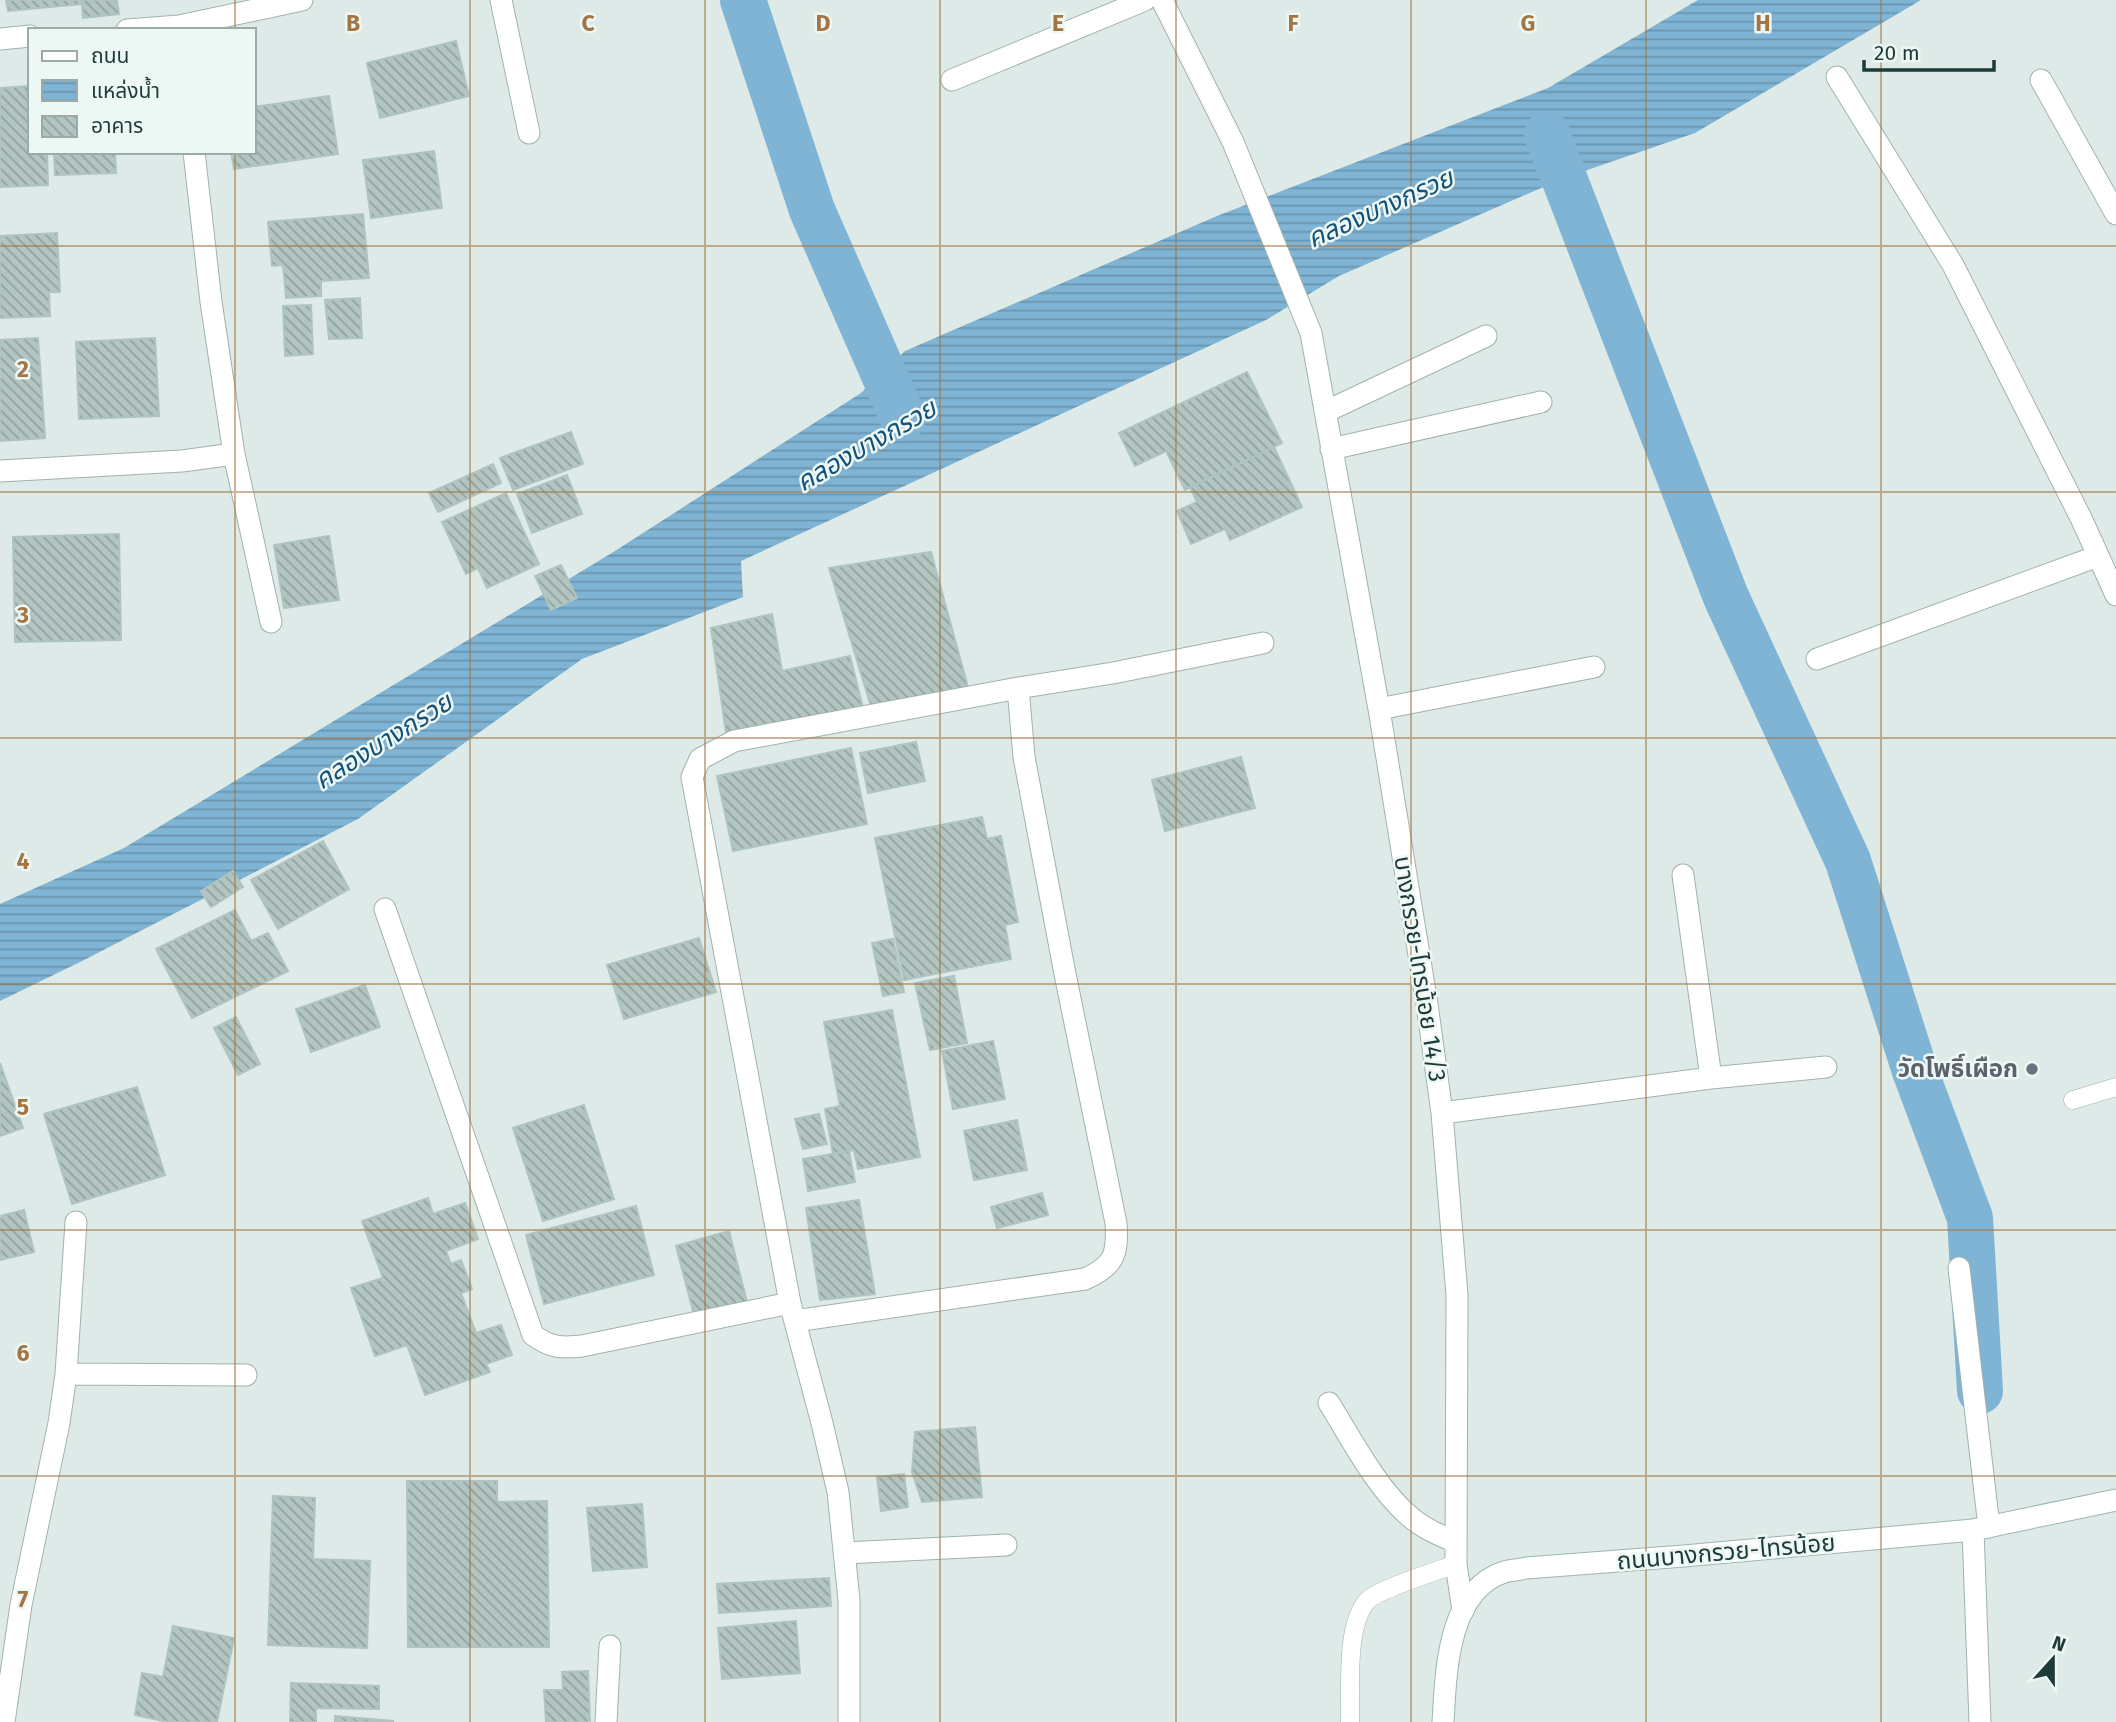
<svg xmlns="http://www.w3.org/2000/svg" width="2116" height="1722" font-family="'Fira Sans','Noto Sans Thai',sans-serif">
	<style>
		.water { fill: url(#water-rules) }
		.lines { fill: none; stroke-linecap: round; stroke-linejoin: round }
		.canal { stroke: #80b4d4; stroke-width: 46 }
		.building { fill: url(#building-back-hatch); stroke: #afc4c0; stroke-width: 2 }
		.service-casing { stroke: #a0b2af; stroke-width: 19 }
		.minor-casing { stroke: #a0b2af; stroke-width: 23 }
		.secondary-casing { stroke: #9bb6b3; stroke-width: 23 }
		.service { stroke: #fff; stroke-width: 18 }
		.minor { stroke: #fff; stroke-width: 21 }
		.secondary { stroke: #fff; stroke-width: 21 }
		.grid { fill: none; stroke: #a37543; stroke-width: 2; stroke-opacity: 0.55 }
		.worship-dot { fill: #6b7280; stroke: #edf7f4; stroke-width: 2.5 }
		.labels { text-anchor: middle; stroke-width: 5; stroke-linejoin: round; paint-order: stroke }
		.street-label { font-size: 24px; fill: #1e3a39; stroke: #edf7f4 }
		.worship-label { font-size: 24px; font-weight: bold; fill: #5b616d; stroke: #edf7f4; text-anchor: end }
		.water-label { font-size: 26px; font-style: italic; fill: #155279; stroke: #edf7f4 }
		.grid-label { font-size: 23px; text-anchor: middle; font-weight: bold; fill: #a37543; stroke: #edf7f4; stroke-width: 5; stroke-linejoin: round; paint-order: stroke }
	</style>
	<defs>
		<pattern id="water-rules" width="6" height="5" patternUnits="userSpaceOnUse" patternTransform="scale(1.75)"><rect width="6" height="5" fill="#80b4d4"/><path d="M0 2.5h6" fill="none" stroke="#6893ad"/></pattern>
		<pattern id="building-back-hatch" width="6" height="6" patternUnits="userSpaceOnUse" patternTransform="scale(1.75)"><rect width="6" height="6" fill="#b2c5c1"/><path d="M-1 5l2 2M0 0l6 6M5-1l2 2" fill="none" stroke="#90a19e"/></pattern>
	</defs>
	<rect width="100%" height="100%" fill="#ddeae7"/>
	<path class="water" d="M1698 0H1921L1695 133 1564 178 1339 276 1266 320 741 561 743 597 582 659 358 819 82 961 0 1001V904L124 848 615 551 861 393 905 351 1217 216 1548 88Z"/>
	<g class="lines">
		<path class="canal" d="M743 0 812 210 903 418
			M1547 134 1726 597 1848 861 1915 1071 1970 1218 1980 1391"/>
	</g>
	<path class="building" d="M6 0H117L119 14 83 18 82 4 8 11Z
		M456 41 469 96 380 118 367 63Z
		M30 86V152H47L48 185 0 187V88Z
		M329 96 338 154 234 169 231 152H254V107Z
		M434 151 442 208 371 218 363 160Z
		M54 152H115L116 173 55 175Z
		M363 214 369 278 321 281V296L286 298 283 265 272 266 268 222Z
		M57 233 60 292H49L50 316 0 318V236Z
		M360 298 362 338 329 339 325 300Z
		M311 305 313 354 285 356 283 306Z
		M38 338 45 438 0 441V340Z
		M155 338 159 416 79 419 76 342Z
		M1247 372 1282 443 1185 490 1166 451 1135 466 1119 433Z
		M571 432 583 464 513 490 500 458Z
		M1274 447 1302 507 1230 540 1225 529 1191 544 1177 511 1197 502 1190 487Z
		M493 464 501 483 438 512 429 493Z
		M567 475 582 514 532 533 517 494Z
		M506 493 539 564 487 588 478 568 466 574 442 522Z
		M119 534 121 640 15 642 13 537Z
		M329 536 339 600 284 608 274 545Z
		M931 552 969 691 872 710 829 568Z
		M561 565 577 598 551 610 535 576Z
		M772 614 782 671 850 656 864 712 727 740 711 628Z
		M916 742 925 781 868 793 860 753Z
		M851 748 867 824 733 851 717 776Z
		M1241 757 1255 808 1165 831 1152 780Z
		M982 817 987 839 1001 836 1018 922 1005 925 1011 959 904 980 875 838Z
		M323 841 349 889 278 929 251 880Z
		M233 871 243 887 211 907 201 891Z
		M235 910 251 941 268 933 288 971 192 1018 156 949Z
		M699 938 716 992 624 1019 607 965Z
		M893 939 904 992 883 996 872 943Z
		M954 976 967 1043 930 1050 915 983Z
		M365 985 380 1027 311 1052 296 1009Z
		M892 1010 920 1157 858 1169 854 1150 833 1154 825 1109 840 1106 824 1022Z
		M236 1017 260 1064 238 1075 214 1028Z
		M993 1041 1005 1099 953 1109 942 1051Z
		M0 1063 23 1128 0 1136Z
		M137 1087 165 1175 72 1204 44 1114Z
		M584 1105 614 1199 543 1221 513 1128Z
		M819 1114 827 1144 803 1149 795 1119Z
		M1017 1120 1027 1170 974 1180 964 1131Z
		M849 1151 855 1182 808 1191 803 1159Z
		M1042 1193 1048 1215 997 1228 991 1207Z
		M428 1198 433 1214 465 1203 478 1239 446 1251 451 1264 461 1260 472 1289 461 1293 476 1333 501 1325 512 1355 486 1364 490 1372 425 1395 407 1345 375 1356 351 1288 383 1278 362 1221Z
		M859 1200 875 1294 820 1300 806 1208Z
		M636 1206 654 1275 544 1304 526 1235Z
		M24 1210 34 1252 0 1260V1216Z
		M729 1231 747 1302 694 1315 676 1246Z
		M975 1427 982 1497 922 1502 912 1472 915 1432Z
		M904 1474 908 1507 881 1511 877 1477Z
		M407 1481H497V1502L547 1501 549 1647H408Z
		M273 1496 315 1498 313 1559 370 1561 367 1648 268 1645Z
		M642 1504 647 1567 593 1571 587 1508Z
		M829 1578 831 1606 719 1613 717 1584Z
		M796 1621 800 1673 722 1679 718 1628Z
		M173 1626 234 1638 217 1722H168L135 1715 142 1673 163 1677Z
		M588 1671 590 1722H546L544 1690H563L562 1672Z
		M291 1683 379 1686V1709L316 1708V1722H290Z
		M335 1716 393 1721V1722H335Z"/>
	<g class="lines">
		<defs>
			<path id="service" d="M2073 1100 2116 1087
				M1350 1722C1351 1690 1345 1626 1367 1601 1376 1590 1440 1570 1456 1564"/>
			<path id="minor" d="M501 0 529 133
				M1162 0 1233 142 1311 333 1379 709 1427 1004 1442 1113 1457 1295 1456 1564 1463 1611
				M127 30 179 26 302 0
				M0 39 30 36
				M1837 77 1953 265 2081 518 2116 595
				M952 80 1145 0
				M2041 80 2116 214
				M1325 412 1486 336
				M1331 449 1541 402
				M234 454 271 622
				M0 471 182 461 234 454 211 302 194 152
				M1817 659 2098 556
				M1379 709 1594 667
				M1683 875 1711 1078
				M385 909 533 1335C551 1348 561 1348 582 1346L790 1303
				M1442 1113 1711 1078 1826 1067
				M1959 1268 1989 1527
				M795 1321 1085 1279C1114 1266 1118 1255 1116 1223L1065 974 1024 757 1018 688 1113 673 1263 643
				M66 1374 246 1375
				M1329 1403C1352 1440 1376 1487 1408 1515 1422 1528 1439 1535 1456 1542
				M1973 1530 1980 1722
				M845 1553 1006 1545
				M4 1722 21 1605 59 1423 66 1374 76 1222
				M606 1722 610 1646
				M849 1722V1600L838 1492 822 1423 790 1303 692 777 700 759 734 741 1018 688"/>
			<path id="secondary" d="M1443 1722C1446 1673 1447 1591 1504 1572 1511 1570 1519 1570 1526 1568L1684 1556 1973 1530 2116 1500"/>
		</defs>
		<use href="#service" class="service-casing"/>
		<use href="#minor" class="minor-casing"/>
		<use href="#secondary" class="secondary-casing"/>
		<use href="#service" class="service"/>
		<use href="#minor" class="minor"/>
		<use href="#secondary" class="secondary"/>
	</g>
	<path class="grid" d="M235 0V30M470 0V1722M705 0V1722M940 0V1722M1176 0V1722M1411 0V1722M1646 0V1722M1881 0V1722M235 152V1722M0 246H2116M0 492H2116M0 738H2116M0 984H2116M0 1230H2116M0 1476H2116"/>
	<circle class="worship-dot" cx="2032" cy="1069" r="7"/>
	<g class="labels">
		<g class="street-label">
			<text transform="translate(1420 969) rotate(81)" y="8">บางกรวย-ไทรน้อย 14/3</text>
			<text transform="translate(1726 1552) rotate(-5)" y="8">ถนนบางกรวย-ไทรน้อย</text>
		</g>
		<g class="worship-label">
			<text x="2018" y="1077">วัดโพธิ์เผือก</text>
		</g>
		<g class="water-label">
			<text transform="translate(1380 208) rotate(-24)" y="9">คลองบางกรวย</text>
			<text transform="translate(866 445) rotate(-30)" y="9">คลองบางกรวย</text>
			<text transform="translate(383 741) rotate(-32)" y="9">คลองบางกรวย</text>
		</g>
	</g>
	<g class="grid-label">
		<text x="353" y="31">B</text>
		<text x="588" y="31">C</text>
		<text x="823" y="31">D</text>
		<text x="1058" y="31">E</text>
		<text x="1293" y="31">F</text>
		<text x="1528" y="31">G</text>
		<text x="1763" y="31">H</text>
		<text x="23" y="377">2</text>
		<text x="23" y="623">3</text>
		<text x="23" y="869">4</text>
		<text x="23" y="1115">5</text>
		<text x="23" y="1361">6</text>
		<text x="23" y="1607">7</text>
	</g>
	<rect x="28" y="28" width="228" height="126" fill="#edf7f4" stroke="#9aaba9" stroke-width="2"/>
	<rect x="42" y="51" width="35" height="10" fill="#ffffff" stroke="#9aaba9" stroke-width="2"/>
	<text x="91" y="63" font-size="21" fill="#1e3a39">ถนน</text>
	<rect x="42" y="80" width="35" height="21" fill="url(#water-rules)" stroke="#9aaba9" stroke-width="2"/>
	<text x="91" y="98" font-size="21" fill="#1e3a39">แหล่งน้ำ</text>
	<rect x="42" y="116" width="35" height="21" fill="url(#building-back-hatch)" stroke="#9aaba9" stroke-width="2"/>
	<text x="91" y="133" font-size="21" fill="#1e3a39">อาคาร</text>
	<g transform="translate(2053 1659) rotate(21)" stroke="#edf7f4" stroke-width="5" paint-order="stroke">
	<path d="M0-5L12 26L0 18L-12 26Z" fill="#1e3a39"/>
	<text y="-10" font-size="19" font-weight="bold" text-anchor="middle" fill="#1e3a39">N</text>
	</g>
	<path d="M1864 60v10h130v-10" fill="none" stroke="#1e3a39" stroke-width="3.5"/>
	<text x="1874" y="60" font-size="21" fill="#1e3a39" stroke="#edf7f4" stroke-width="5" paint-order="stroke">20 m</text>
</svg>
